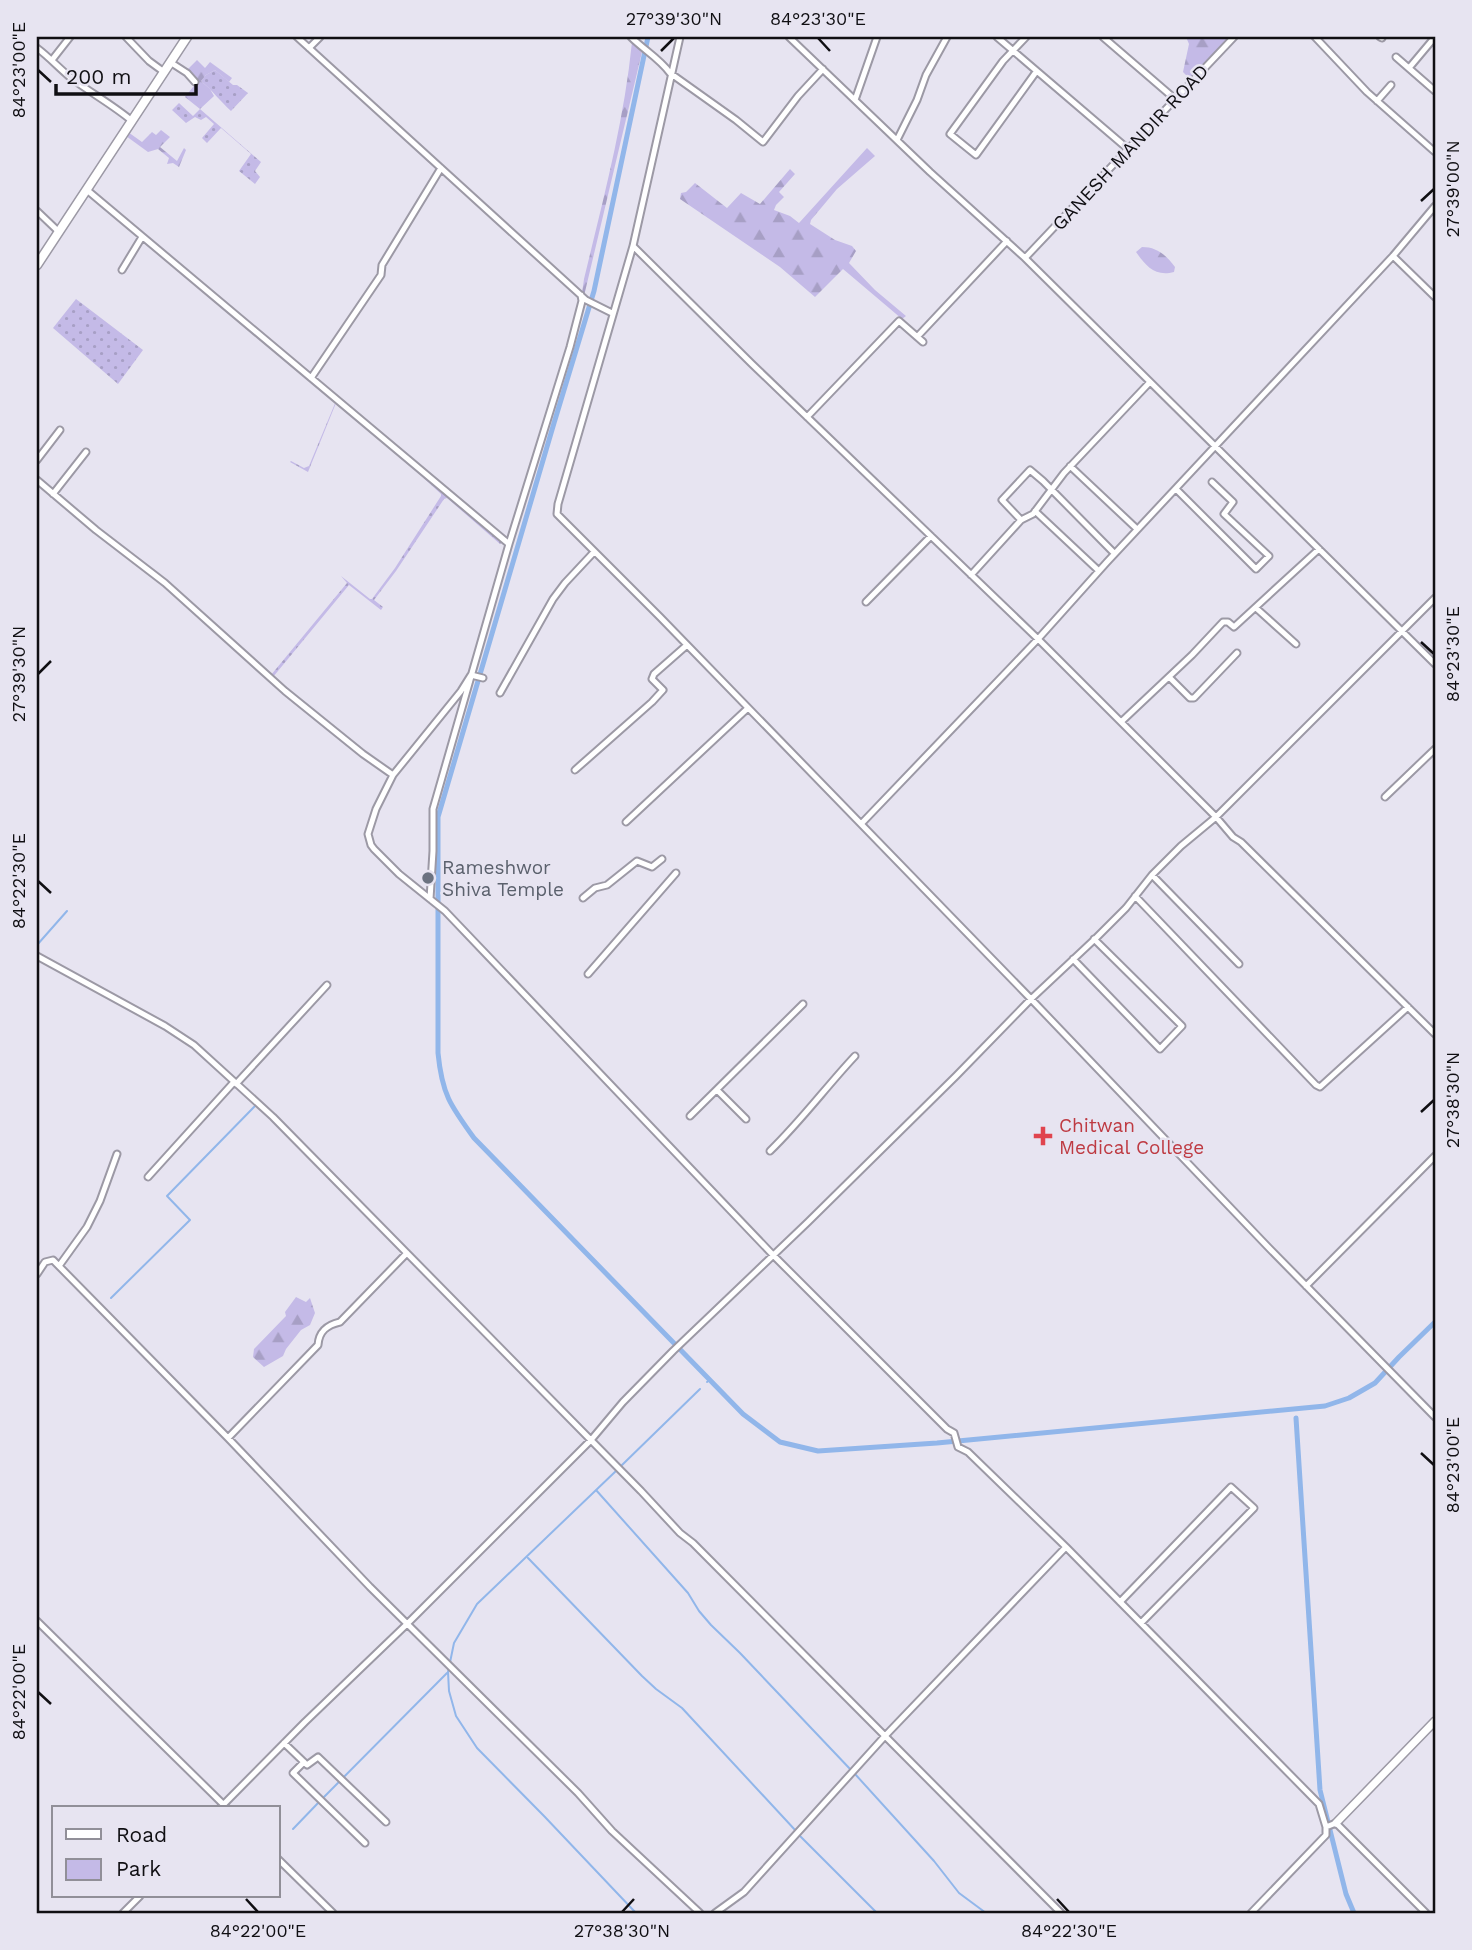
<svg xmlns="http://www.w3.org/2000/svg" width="1472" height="1950" font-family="'Work Sans',sans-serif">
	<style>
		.green { fill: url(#green-dots) }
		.forest { fill: url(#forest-firs) }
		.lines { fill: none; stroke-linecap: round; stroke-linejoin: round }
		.stream { stroke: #91b6ea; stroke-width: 2 }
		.canal { stroke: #91b6ea; stroke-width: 5 }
		.minor-casing { stroke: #9c99a5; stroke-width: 9 }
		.tertiary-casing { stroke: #9c99a5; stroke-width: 10 }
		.secondary-casing { stroke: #9c99a5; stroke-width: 11 }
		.minor { stroke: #fff; stroke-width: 5 }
		.tertiary { stroke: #fff; stroke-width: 7 }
		.secondary { stroke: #fff; stroke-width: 8 }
		.ticks { fill: none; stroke: #100f13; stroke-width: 2.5 }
		.worship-dot { fill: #6b7280; stroke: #e7e4f1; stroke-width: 2.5 }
		.health-dot { fill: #e0444e; stroke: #e7e4f1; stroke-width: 2.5 }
		.labels { text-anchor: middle; stroke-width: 5; stroke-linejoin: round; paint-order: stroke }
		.street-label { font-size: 19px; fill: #100f13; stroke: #e7e4f1 }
		.worship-label { font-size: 19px; fill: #5b616d; stroke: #e7e4f1; text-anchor: start }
		.health-label { font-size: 19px; fill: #be3a42; stroke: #e7e4f1; text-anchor: start }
		.neatline { fill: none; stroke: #100f13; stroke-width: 2.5 }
		.ticks-label { font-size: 18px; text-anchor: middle; fill: #100f13 }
	</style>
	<defs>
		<pattern id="green-dots" width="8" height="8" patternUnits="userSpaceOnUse" patternTransform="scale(1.75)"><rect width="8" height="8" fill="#c4bae7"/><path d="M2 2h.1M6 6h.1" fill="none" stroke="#a79fc5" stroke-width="1.8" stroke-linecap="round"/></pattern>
		<pattern id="forest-firs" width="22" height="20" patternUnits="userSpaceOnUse" patternTransform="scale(1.75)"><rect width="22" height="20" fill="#c4bae7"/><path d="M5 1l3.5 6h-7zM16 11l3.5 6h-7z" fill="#a79fc5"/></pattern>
	</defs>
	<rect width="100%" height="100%" fill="#e7e4f1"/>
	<path class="green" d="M215 70 233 85H237L248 93 231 111C220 101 212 90 201 81L206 75Z
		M179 103 193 116 200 109 261 162 255 171 260 177 255 184 239 171 251 154 221 128 207 143 202 138 214 124 206 117 201 120 195 117 186 123 172 110Z
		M76 299 143 350 118 384 53 328Z
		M336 401 381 438 503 542 500 544 447 498 444 499 396 571 374 600 383 607 381 610 349 585 273 677 271 675 347 583 341 576 370 599H372L395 568 441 496V494L380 438 336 403 308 472 290 462 291 461 304 468 309 466Z"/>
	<path class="forest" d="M1186 37H1230L1190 79 1183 72 1189 44Z
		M632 42 642 52 584 296 582 293 584 279C603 200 624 122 632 42Z
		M197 60 205 68 210 62 232 78 229 82 215 70 206 75 201 81 210 89 214 96 200 109 185 97 197 82 187 70Z
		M161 130 170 137 160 147 177 161 184 148 186 150 179 167 173 163 167 164 169 158 158 149 148 152 126 136 128 132 142 142 152 132 156 135Z
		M867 148 875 156 837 189 811 220 810 224 835 240 852 246 856 251 849 263 875 290 906 316 902 319 843 269 815 297 780 267 680 199 681 193 686 192 695 183 727 208 741 193 760 204 790 169 795 174 779 192 784 197 776 205 774 210 790 216 799 223Z
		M1142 247C1157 247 1166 255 1175 267L1174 272C1155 277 1146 266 1136 252Z
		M296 1297 306 1302 310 1298 315 1313 310 1325 301 1330 286 1349 283 1356 264 1367 253 1357 254 1349 286 1316 285 1312Z"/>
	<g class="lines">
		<path class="stream" d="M37 945 67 911
			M111 1298 190 1220 167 1196 255 1106
			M707 1382 710 1380
			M621 1466 700 1389
			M617 1470 477 1604 454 1643 448 1672 449 1691 456 1716 477 1748 544 1816 636 1913
			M596 1490 688 1593 699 1611 711 1625 740 1653 851 1770
			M528 1558 642 1676 656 1689 682 1708 796 1831
			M855 1774 934 1861 959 1893 986 1913
			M323 1798 447 1673
			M293 1829 319 1802
			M799 1835 877 1913"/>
		<path class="canal" d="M648 37 594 291 554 423 438 817V1053C442 1094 450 1105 474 1138L743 1414 780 1442 818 1451 937 1443 1325 1406 1349 1398 1375 1383 1399 1357 1435 1322
			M1296 1418 1320 1790 1346 1894 1354 1913"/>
		<defs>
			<path id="minor" d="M126 37 149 61 164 72
				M297 37 586 300 612 313
				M631 37C644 50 659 58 670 73L736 120 763 142 798 96 823 69
				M680 37 633 246 558 504 557 514 660 617 1031 999 1268 1247 1435 1417
				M789 37 930 172 1025 258 1435 664
				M997 37 1128 149
				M1026 37 1003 61 950 134 976 155 1036 72
				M1103 37 1175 99
				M1315 37 1367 92 1435 152
				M1380 37 1382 38
				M37 48C49 57 59 68 71 78 91 93 113 105 132 121
				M309 48 320 37
				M1396 57 1435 91
				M52 60 70 37
				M170 62 187 73 195 82
				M1409 68 1435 37
				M855 100 877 37
				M1377 101 1391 85
				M897 140 917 100 926 75 947 37
				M87 190 509 544 433 809V851L430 899
				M37 211 59 232
				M633 246 752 364 1038 639 1216 817 1233 837 1241 842 1435 1034
				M1393 256 1435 297
				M1025 258 1234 37
				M122 270 142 237
				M917 337 1007 241
				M311 378 381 275 382 265 441 168
				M807 417 899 321 923 342
				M37 460 60 430
				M1070 466 1137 529
				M37 480 96 530 165 583 285 691 363 754 393 775
				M1176 489 1256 569 1269 556 1224 514 1233 502 1212 482
				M53 494 86 452
				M1035 511 1099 571
				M1021 520 1002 500 1030 470 1043 481 1114 553
				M509 544 570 347 582 301 581 295
				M971 575 1021 520 1033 514 1064 473 1150 382
				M866 602 931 536
				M1256 608 1296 644
				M471 675 461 691 393 775 376 809 368 834 371 845 374 849 399 874 445 911 773 1255 947 1429 954 1433 958 1447 968 1452 1066 1547 1319 1804 1326 1827V1835L1251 1913
				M471 675 483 678
				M1169 677 1190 698H1194L1237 653
				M500 693 553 599 565 583 594 552
				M1121 722 1192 655 1223 622H1228L1234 627 1319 549
				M575 770 652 702 663 690 652 679 654 674 687 645
				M1385 797 1435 749
				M626 822 748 708
				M861 824 1038 639 1107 562 1393 256 1435 206
				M1152 875 1239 964
				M1135 896 1316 1085 1320 1087 1408 1007
				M583 898 595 888 607 885 637 861 652 867 662 859
				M37 956 165 1026 194 1045 273 1117 641 1491 680 1533 693 1543 885 1736 744 1892 715 1913
				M1073 959 1160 1049 1182 1026 1094 939
				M588 974 676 873
				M236 1084 327 985
				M717 1090 746 1119
				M690 1116 803 1004
				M770 1151C801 1121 826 1087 855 1056
				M148 1177 234 1082
				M59 1266 87 1227 100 1201 117 1154
				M37 1274 45 1262 53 1260 228 1438 370 1587 578 1793 612 1831 700 1913
				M1306 1286 1435 1156
				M228 1438 318 1345C319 1331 327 1325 340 1322L407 1253
				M1120 1602 1231 1487 1254 1508 1141 1623
				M37 1621 227 1808
				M284 1743 307 1765 318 1757 386 1822
				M304 1762 293 1773 365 1843
				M220 1808 305 1722 407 1624 591 1440 623 1402 673 1351 808 1222 956 1076 1031 999 1096 938 1126 908 1152 875 1181 846 1216 817 1435 598
				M1326 1827 1336 1823 1426 1913
				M278 1859 333 1913
				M123 1913 140 1896
				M1061 1913 885 1736 1066 1547"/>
			<path id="tertiary" d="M1336 1823 1435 1721"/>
			<path id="secondary" d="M37 265 187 37"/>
		</defs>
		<use href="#minor" class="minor-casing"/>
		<use href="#tertiary" class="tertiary-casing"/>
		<use href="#secondary" class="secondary-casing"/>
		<use href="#minor" class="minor"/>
		<use href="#tertiary" class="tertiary"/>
		<use href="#secondary" class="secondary"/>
	</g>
	<path class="ticks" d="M818 38 830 51M661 51 674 38M38 70 51 82M1421 201 1434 189M1421 642 1434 654M38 674 51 661M38 881 51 893M1421 1112 1434 1100M1421 1453 1434 1465M38 1692 51 1704M246 1899 258 1912M1057 1899 1069 1912M622 1912 634 1899"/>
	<circle class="worship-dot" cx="428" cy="878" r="7"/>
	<path class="health-dot" d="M1039.5 1125.5h7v7h7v7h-7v7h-7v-7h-7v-7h7z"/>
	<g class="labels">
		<g class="street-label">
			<text transform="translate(1130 147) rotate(-47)" y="7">GANESH MANDIR ROAD</text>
		</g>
		<g class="worship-label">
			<text x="442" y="874">Rameshwor<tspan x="442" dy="22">Shiva Temple</tspan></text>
		</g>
		<g class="health-label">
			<text x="1059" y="1132">Chitwan<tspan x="1059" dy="22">Medical College</tspan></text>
		</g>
	</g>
	<rect width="1472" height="1950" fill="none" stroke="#e7e4f1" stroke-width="77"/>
	<rect x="52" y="1806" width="228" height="91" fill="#e7e4f1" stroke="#918f98" stroke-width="2"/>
	<rect x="66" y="1829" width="35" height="10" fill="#ffffff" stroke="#918f98" stroke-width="2"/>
	<text x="116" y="1842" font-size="21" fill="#100f13">Road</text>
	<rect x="66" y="1859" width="35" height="21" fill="#c4bae7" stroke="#918f98" stroke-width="2"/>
	<text x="116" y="1876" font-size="21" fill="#100f13">Park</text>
	<path d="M56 84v10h140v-10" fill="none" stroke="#100f13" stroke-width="3.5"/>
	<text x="66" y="84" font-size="21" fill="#100f13" stroke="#e7e4f1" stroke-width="5" paint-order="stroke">200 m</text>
	<rect x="38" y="38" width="1396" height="1874" class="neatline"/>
	<g class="ticks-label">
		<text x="674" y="25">27°39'30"N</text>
		<text x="818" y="25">84°23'30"E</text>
		<text transform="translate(19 70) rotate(-90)" y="6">84°23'00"E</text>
		<text transform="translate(1453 189) rotate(-90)" y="6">27°39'00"N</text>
		<text transform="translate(1453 654) rotate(-90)" y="6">84°23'30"E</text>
		<text transform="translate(19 674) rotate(-90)" y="6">27°39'30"N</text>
		<text transform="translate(19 881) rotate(-90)" y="6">84°22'30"E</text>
		<text transform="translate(1453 1100) rotate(-90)" y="6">27°38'30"N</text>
		<text transform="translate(1453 1465) rotate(-90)" y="6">84°23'00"E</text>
		<text transform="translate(19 1692) rotate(-90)" y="6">84°22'00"E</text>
		<text x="258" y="1937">84°22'00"E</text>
		<text x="622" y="1937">27°38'30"N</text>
		<text x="1069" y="1937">84°22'30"E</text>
	</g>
</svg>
